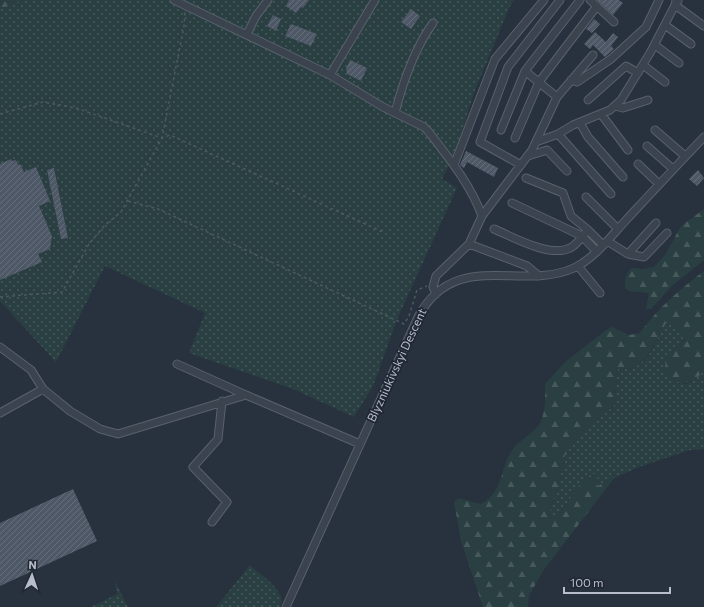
<svg xmlns="http://www.w3.org/2000/svg" width="704" height="607" font-family="Commissioner,sans-serif">
	<style>
		.grass { fill: url(#grass-dots) }
		.forest { fill: url(#forest-firs) }
		.building { fill: url(#building-hatch) }
		.lines { fill: none; stroke-linecap: round; stroke-linejoin: round }
		.minor-casing { stroke: #59616c; stroke-width: 9 }
		.path { stroke: #4a5b5e; stroke-width: 1.5; stroke-dasharray: 3 3; stroke-linecap: butt }
		.minor { stroke: #3b434f; stroke-width: 7 }
		.labels { text-anchor: middle; stroke-width: 3.5; stroke-linejoin: round; paint-order: stroke }
		.street-label { font-size: 12px; fill: #b8bec9; stroke: #202834 }
	</style>
	<defs>
		<pattern id="grass-dots" width="8" height="8" patternUnits="userSpaceOnUse"><rect width="8" height="8" fill="#2a3f41"/><path d="M2 2h.1M6 6h.1" fill="none" stroke="#47595b" stroke-width="1.8" stroke-linecap="round"/></pattern>
		<pattern id="forest-firs" width="22" height="20" patternUnits="userSpaceOnUse"><rect width="22" height="20" fill="#2a3f41"/><path d="M5 1l3.5 6h-7zM16 11l3.5 6h-7z" fill="#47595b"/></pattern>
		<pattern id="building-hatch" width="6" height="6" patternUnits="userSpaceOnUse"><rect width="6" height="6" fill="#4e5867"/><path d="M-1 1l2-2M0 6l6-6M5 7l2-2" fill="none" stroke="#656e7b"/></pattern>
	</defs>
	<rect width="100%" height="100%" fill="#28313e"/>
	<path class="grass" d="M0 0H514L510 6 474 93 456 151 442 179 457 188 398 317 373 386 354 417 293 389 189 353 205 313 105 266 56 362 0 301Z
		M667 320 685 340 673 351 685 384 690 382 704 371V449L690 450 639 467 596 486H579L558 516 552 519 549 513 559 484 565 454 589 425 614 406 618 369 634 368 648 357Z
		M250 565C261 575 288 591 280 607H216Z
		M115 581 128 607H91L117 594Z"/>
	<path class="forest" d="M0 0H23L0 9Z
		M704 209V260L672 286 651 309H646L649 293 629 291 625 288C625 279 625 274 632 268L643 269 654 267 665 255 681 226Z
		M704 271V371C691 384 685 386 668 378 658 362 674 350 685 340L667 321 648 356 634 368 618 369 614 406 589 425 565 454 559 484 549 513 552 519 558 516 579 486 592 474H598L597 486 615 477 543 571 529 596 528 607H483L461 541 454 502 458 498 481 504C506 489 499 467 513 449 520 439 537 432 541 421 546 409 545 396 545 384L565 362 606 330 612 327 629 335 640 333C657 309 680 289 704 271Z"/>
	<path class="building" d="M289 0H309L303 8 301 7 296 13 286 6Z
		M597 0H619L623 3 613 15Z
		M411 9 420 16 411 29 401 22Z
		M273 15 281 19 276 31 267 26Z
		M594 19 600 24 592 33 586 29Z
		M291 24 317 34 311 46 285 36Z
		M595 32 606 42 613 33 618 37 611 46 614 49 605 57 593 45 590 49 584 44Z
		M350 60 367 68 361 81 347 74 346 69Z
		M466 151 498 168 494 177 467 162 464 168 461 166 460 165Z
		M11 159 12 161 16 160 18 165 20 164 24 172 36 167 50 201 39 206 52 236 50 249 38 254 42 262 0 280V164Z
		M54 168 68 238 61 239 47 170Z
		M698 170 704 178 697 186 689 179Z
		M73 489 97 541 0 586V523Z"/>
	<g class="lines">
		<defs>
			<path id="minor" d="M174 0 330 75 383 107 424 127 428 131C448 157 471 185 482 216L469 244 436 276 433 287 436 294
				M590 0 614 22
				M678 1 675 5 704 26
				M665 25 691 44
				M247 34 256 16 268 0
				M655 45 679 63
				M643 65 665 82
				M525 71 557 97
				M330 75 375 0
				M571 80 577 82 611 59 646 27 659 0
				M588 100 626 66 638 73
				M615 106 623 108 648 100
				M395 113C403 82 414 49 433 23
				M601 114 628 150
				M580 123 588 137 623 177
				M501 130 525 71 580 0
				M655 130 685 156
				M558 134 611 194
				M515 138 539 82 597 6
				M536 142 558 134 573 125 610 110 621 100 650 53 675 5 676 0
				M647 146 673 169
				M528 156 547 150 567 171
				M638 164 659 184
				M454 165 495 59 544 0
				M521 165 480 142 508 67 560 0
				M526 178 563 193 571 216 588 230
				M586 197 618 229
				M512 203 582 236 596 251
				M482 216 532 150 557 97 593 55
				M494 229C513 237 550 258 570 248 577 245 583 235 588 230L603 245
				M607 241 628 254 644 257 667 233
				M469 244 527 266 539 276
				M628 254 656 223
				M578 266 600 293
				M0 347 31 370 43 389 70 411 100 429 118 434 246 395 360 444
				M177 364 246 395
				M0 413 43 389
				M212 522 227 502 193 467 218 439 222 401
				M286 607 418 317C455 248 520 292 574 268 595 258 612 235 627 219 653 191 678 164 704 137"/>
		</defs>
		<use href="#minor" class="minor-casing"/>
		<path class="path" d="M0 114 43 102 76 108 162 138 170 135 385 233
			M128 201 158 209 404 324 409 316 417 290 427 286
			M0 297 62 292 89 244 105 225 121 212 162 138 184 26 185 12"/>
		<use href="#minor" class="minor"/>
	</g>
	<g class="labels">
		<g class="street-label">
			<text transform="translate(397 365) rotate(-65)" y="4">Blyzniukivskyi Descent</text>
		</g>
	</g>
	<g transform="translate(32 575) rotate(3)" stroke="#202834" stroke-width="3" paint-order="stroke">
	<path d="M0-3L7 15L0 10L-7 15Z" fill="#b8bec9"/>
	<text y="-6" font-size="11" font-weight="bold" text-anchor="middle" fill="#b8bec9">N</text>
	</g>
	<path d="M564 587v6h106v-6" fill="none" stroke="#b8bec9" stroke-width="2"/>
	<text x="570" y="587" font-size="12" fill="#b8bec9" stroke="#202834" stroke-width="3" paint-order="stroke">100 m</text>
</svg>
